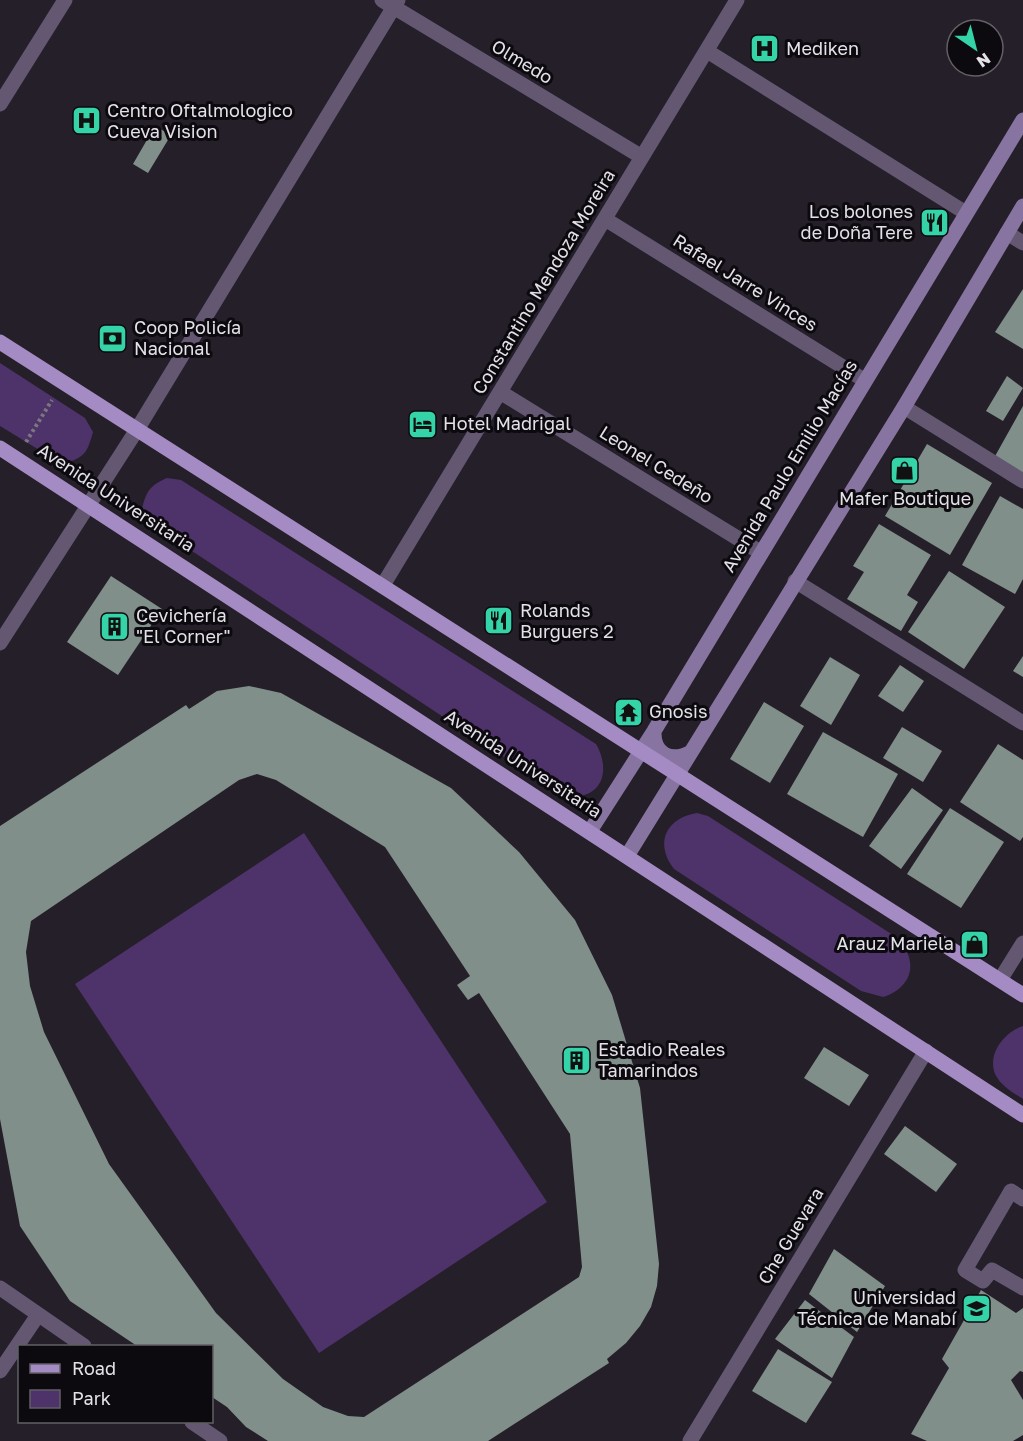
<svg xmlns="http://www.w3.org/2000/svg" width="1023" height="1441" font-family="'Golos Text',sans-serif">
	<style>
		.green { fill: #4e326a }
		.building { fill: #808f89; fill-rule: evenodd }
		.lines { fill: none; stroke-linecap: round; stroke-linejoin: round }
		.path { stroke: #7b777f; stroke-width: 4; stroke-dasharray: 3 3; stroke-linecap: butt }
		.service { stroke: #635772; stroke-width: 15 }
		.pedestrian { stroke: #635772; stroke-width: 15 }
		.minor { stroke: #635772; stroke-width: 15 }
		.tertiary { stroke: #635772; stroke-width: 15 }
		.secondary { stroke: #8874a0; stroke-width: 15 }
		.primary { stroke: #a58bc4; stroke-width: 15 }
		.labels { text-anchor: middle; stroke-width: 6; stroke-linejoin: round; paint-order: stroke }
		.poi-label { font-size: 18px; fill: #e4e1e8; stroke: #0c0a0f; text-anchor: start }
		.street-label { font-size: 18px; fill: #e4e1e8; stroke: #0c0a0f }
	</style>
	<rect width="100%" height="100%" fill="#241f29"/>
	<path class="green" d="M0 363 85 418 93 432C87 454 84 458 62 464L0 426Z
		M167 478 181 480 596 744C607 762 608 791 580 796 574 796 567 795 560 794L151 524 142 509C146 492 150 485 167 478Z
		M697 813 708 816 896 937C919 959 914 987 883 997L861 991 674 869C654 843 666 818 697 813Z
		M304 833 547 1202 319 1353 75 984Z
		M1023 1026V1099C1012 1092 1001 1086 995 1074 987 1053 1005 1032 1023 1026Z"/>
	<path class="building" d="M155 126 171 135 148 173 133 164Z
		M1023 289V349L995 332Z
		M1007 376 1023 388 1003 421 986 411Z
		M1023 406V474L994 458Z
		M927 444 992 483 950 555 885 516Z
		M1000 496 1023 509V579L1015 594 962 565Z
		M879 524 931 555 907 595 918 602 901 631 847 599 864 572 853 566Z
		M949 571 1005 607 964 669 908 632Z
		M111 576 162 609 118 675 67 642Z
		M1023 656V677L1013 671Z
		M830 657 860 675 831 725 800 706Z
		M900 665 924 681 903 712 878 696Z
		M249 686 281 693 451 788 519 852 575 920 612 995 640 1088 659 1264 657 1286 651 1307 640 1326 626 1343 607 1359 609 1363 488 1441H268L246 1427 227 1407 212 1397V1346H137L70 1301 20 1226 0 1119V826L186 705 189 709 217 691ZM257 774 276 780 385 847 470 976 457 985 468 1000 479 993 570 1134 582 1267 579 1277 364 1417 348 1416 323 1407 283 1379 216 1313 109 1164 44 1032 30 986 26 952 31 921 239 780Z
		M764 702 804 726 770 783 730 759Z
		M902 727 942 751 923 782 883 758Z
		M823 732 898 774 863 837 787 794Z
		M998 744 1023 760V837L1020 841 960 802Z
		M912 788 943 810 901 869 869 846Z
		M950 808 1004 842 961 908 907 874Z
		M824 1047 869 1075 849 1106 804 1078Z
		M905 1126 957 1164 936 1192 884 1154Z
		M834 1249 885 1286 857 1332 809 1294Z
		M981 1290 1016 1313 1023 1308V1372L1020 1371 1011 1380 1023 1400V1435L1013 1441H927L911 1434 949 1368 942 1359Z
		M805 1300 854 1337 832 1378 775 1339Z
		M778 1349 832 1382 806 1423 752 1391Z"/>
	<g class="lines">
		<path class="path" d="M26 442 52 400"/>
		<path class="service" d="M1023 1199 1011 1191 965 1270 983 1281 992 1270 1023 1288"/>
		<path class="pedestrian" d="M0 1371 38 1315"/>
		<path class="minor" d="M382 0 642 157
			M707 51 966 213
			M605 219 864 380
			M1007 233 1023 243
			M500 392 760 552
			M904 407 1023 481
			M795 581 1023 723
			M383 585 737 0
			M0 643 138 428 398 0
			M1000 980 1023 943
			M0 1288 84 1346
			M192 1422 220 1441
			M690 1441 926 1051"/>
		<path class="tertiary" d="M0 104 65 0"/>
		<path class="secondary" d="M654 731C653 754 671 763 691 752
			M590 831 654 731 1023 120
			M627 856 904 407 1023 206"/>
		<path class="primary" d="M0 342 1023 995
			M0 448 1023 1115"/>
	</g>
	<defs>
		<symbol id="hospital-square" viewBox="-11 -11 22 22"><rect x="-9" y="-9" width="18" height="18" rx="4" fill="#34d4a8" stroke="#0c0a0f"/><path d="M-5-5h3v3.5h4V-5h3V5h-3V1.5h-4V5h-3Z" fill="#111"/></symbol>
		<symbol id="restaurant-square" viewBox="-11 -11 22 22"><rect x="-9" y="-9" width="18" height="18" rx="4" fill="#34d4a8" stroke="#0c0a0f"/><path d="M-5-6h1v4h1v-4h1v4h1v-4h1v5L-1.5 .5V6h-2V.5L-5-1ZM5-6V6H3V1.5H1.5Q1.5-4 5-6Z" fill="#111"/></symbol>
		<symbol id="bank-square" viewBox="-11 -11 22 22"><rect x="-9" y="-9" width="18" height="18" rx="4" fill="#34d4a8" stroke="#0c0a0f"/><path d="M-6-4H6V4H-6ZM0-2.3a2.3 2.3 0 1 0 0 4.6a2.3 2.3 0 1 0 0-4.6Z" fill="#111"/></symbol>
		<symbol id="hotel-square" viewBox="-11 -11 22 22"><rect x="-9" y="-9" width="18" height="18" rx="4" fill="#34d4a8" stroke="#0c0a0f"/><path d="M-6-4.5h1.5V1H6V5H4.5V3h-9V5H-6ZM-4 0a1.8 1.8 0 1 1 3.6 0ZM.5 0V-2.5h3Q6-2.5 6 0Z" fill="#111"/></symbol>
		<symbol id="shop-square" viewBox="-11 -11 22 22"><rect x="-9" y="-9" width="18" height="18" rx="4" fill="#34d4a8" stroke="#0c0a0f"/><path d="M-5-2.5h2.3a2.7 3.5 0 0 1 5.4 0H5L5.5 6h-11ZM-1.5-2.5h3a1.5 2.3 0 0 0-3 0Z" fill="#111"/></symbol>
		<symbol id="building-square" viewBox="-11 -11 22 22"><rect x="-9" y="-9" width="18" height="18" rx="4" fill="#34d4a8" stroke="#0c0a0f"/><path d="M-4-6H4V6H1V3H-1V6H-4ZM-2.5-4.3h1.7v1.8h-1.7ZM.8-4.3h1.7v1.8H.8ZM-2.5-1h1.7V.8h-1.7ZM.8-1h1.7V.8H.8Z" fill="#111"/></symbol>
		<symbol id="temple-square" viewBox="-11 -11 22 22"><rect x="-9" y="-9" width="18" height="18" rx="4" fill="#34d4a8" stroke="#0c0a0f"/><path d="M0-6L5-2H3V0L6.5 2.5H4V6H1.5V3h-3V6H-4V2.5H-6.5L-3 0V-2H-5Z" fill="#111"/></symbol>
		<symbol id="university-square" viewBox="-11 -11 22 22"><rect x="-9" y="-9" width="18" height="18" rx="4" fill="#34d4a8" stroke="#0c0a0f"/><path d="M0-5L7-2L0 1L-7-2ZM-4 1L0 2.5L4 1V4Q0 6-4 4Z" fill="#111"/></symbol>
	</defs>
	<g fill-rule="evenodd">
		<use href="#hospital-square" x="748" y="32" width="33" height="33"/>
		<use href="#hospital-square" x="70" y="104" width="33" height="33"/>
		<use href="#restaurant-square" x="918" y="206" width="33" height="33"/>
		<use href="#bank-square" x="96" y="322" width="33" height="33"/>
		<use href="#hotel-square" x="406" y="408" width="33" height="33"/>
		<use href="#shop-square" x="888" y="454" width="33" height="33"/>
		<use href="#restaurant-square" x="482" y="604" width="33" height="33"/>
		<use href="#building-square" x="98" y="610" width="33" height="33"/>
		<use href="#temple-square" x="612" y="696" width="33" height="33"/>
		<use href="#shop-square" x="958" y="928" width="33" height="33"/>
		<use href="#building-square" x="560" y="1044" width="33" height="33"/>
		<use href="#university-square" x="960" y="1292" width="33" height="33"/>
	</g>
	<g class="labels">
		<g class="poi-label">
			<text x="786" y="55">Mediken</text>
			<text x="107" y="117">Centro Oftalmologico<tspan x="107" dy="21">Cueva Vision</tspan></text>
			<text x="913" y="218" text-anchor="end">Los bolones<tspan x="913" dy="21">de Doña Tere</tspan></text>
			<text x="134" y="334">Coop Policía<tspan x="134" dy="21">Nacional</tspan></text>
			<text x="443" y="430">Hotel Madrigal</text>
			<text x="905" y="505" text-anchor="middle">Mafer Boutique</text>
			<text x="520" y="617">Rolands<tspan x="520" dy="21">Burguers 2</tspan></text>
			<text x="136" y="622">Cevichería<tspan x="136" dy="21">"El Corner"</tspan></text>
			<text x="649" y="718">Gnosis</text>
			<text x="954" y="950" text-anchor="end">Arauz Mariela</text>
			<text x="598" y="1056">Estadio Reales<tspan x="598" dy="21">Tamarindos</tspan></text>
			<text x="956" y="1304" text-anchor="end">Universidad<tspan x="956" dy="21">Técnica de Manabí</tspan></text>
		</g>
		<g class="street-label">
			<text transform="translate(522 62) rotate(31)" y="6">Olmedo</text>
			<text transform="translate(544 282) rotate(-59)" y="6">Constantino Mendoza Moreira</text>
			<text transform="translate(745 283) rotate(32)" y="6">Rafael Jarre Vinces</text>
			<text transform="translate(656 465) rotate(32)" y="6">Leonel Cedeño</text>
			<text transform="translate(790 466) rotate(-59)" y="6">Avenida Paulo Emilio Macías</text>
			<text transform="translate(116 498) rotate(33)" y="6">Avenida Universitaria</text>
			<text transform="translate(523 764) rotate(33)" y="6">Avenida Universitaria</text>
			<text transform="translate(791 1236) rotate(-59)" y="6">Che Guevara</text>
		</g>
	</g>
	<rect x="18" y="1345" width="195" height="78" fill="#0c0a0f" stroke="#626066" stroke-width="1.5"/>
	<rect x="30" y="1364" width="30" height="9" fill="#a58bc4" stroke="#626066" stroke-width="1.5"/>
	<text x="72" y="1375" font-size="18" fill="#e4e1e8">Road</text>
	<rect x="30" y="1390" width="30" height="18" fill="#4e326a" stroke="#626066" stroke-width="1.5"/>
	<text x="72" y="1405" font-size="18" fill="#e4e1e8">Park</text>
	<g transform="translate(975 48) rotate(145)"><circle r="28" fill="#0c0a0f" stroke="#626066" stroke-width="1.5"/>
	<path d="M0-4.5L10 22L0 15L-10 22Z" fill="#34d4a8"/>
	<text y="-9" font-size="16" font-weight="bold" text-anchor="middle" fill="#e4e1e8">N</text>
	</g>
</svg>
